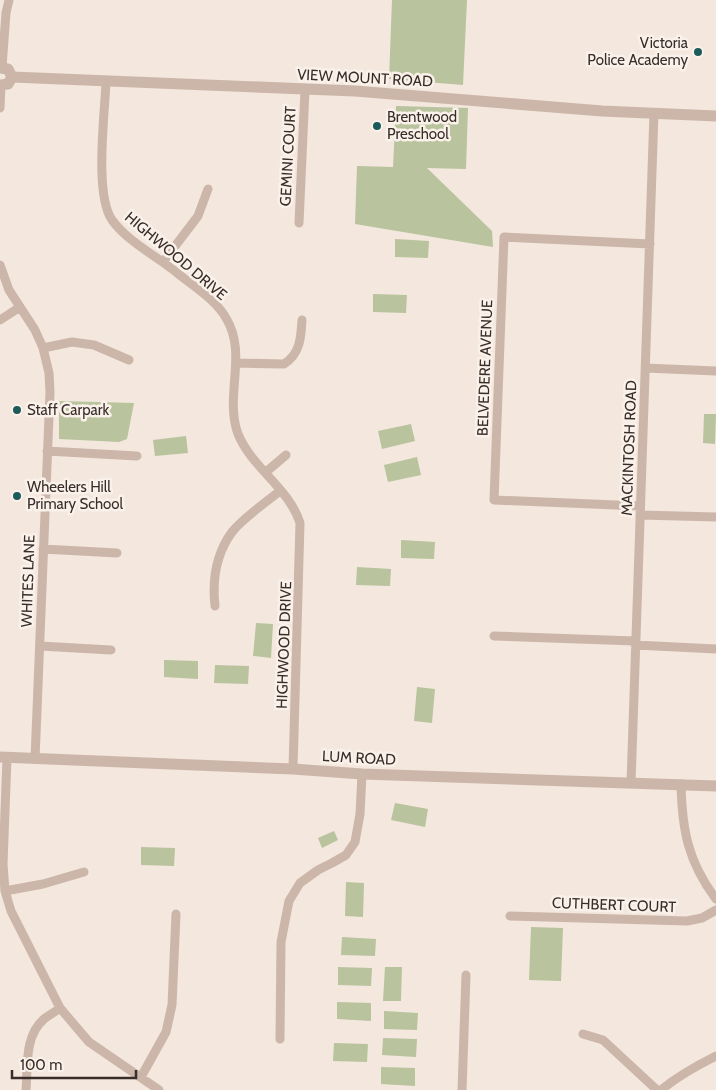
<svg xmlns="http://www.w3.org/2000/svg" width="716" height="1090" font-family="Cabin,sans-serif">
	<style>
		.green { fill: #b9c39d }
		.lines { fill: none; stroke-linecap: round; stroke-linejoin: round }
		.minor { stroke: #ccb6a9; stroke-width: 9 }
		.tertiary { stroke: #ccb6a9; stroke-width: 11 }
		.poi-dot { fill: #1d5b5a; stroke: #faf2ea; stroke-width: 2 }
		.labels { text-anchor: middle; stroke-width: 5; stroke-linejoin: round; paint-order: stroke }
		.poi-label { font-size: 15px; fill: #392d29; stroke: #faf2ea; text-anchor: start }
		.street-label { font-size: 15px; fill: #392d29; stroke: #faf2ea }
	</style>
	<rect width="100%" height="100%" fill="#f3e7de"/>
	<path class="green" d="M392 0H467L463 85 389 79Z
		M396 106 468 108 466 169 427 168 492 231 493 247 355 224 357 166 393 167Z
		M395 239 429 241 428 258 395 257Z
		M373 294 407 295 406 313 373 312Z
		M59 401 134 403 127 439 119 442 59 439Z
		M704 414H716L715 444 703 443Z
		M411 424 415 441 382 449 378 431Z
		M186 436 188 453 155 456 153 440Z
		M417 457 421 475 388 482 384 465Z
		M401 540 435 542 434 559 401 558Z
		M357 567 391 569 390 586 356 585Z
		M256 623 273 624 271 658 253 656Z
		M164 660 198 661V679L164 677Z
		M215 665 249 666 248 684 214 683Z
		M417 687 435 689 432 723 414 721Z
		M395 803 428 809 425 827 391 820Z
		M334 831 338 840 322 848 318 838Z
		M141 847 175 848 174 866 141 865Z
		M346 882 364 883 363 917 345 916Z
		M531 927 563 928 561 981 529 980Z
		M342 937 376 939 375 956 341 955Z
		M338 967 372 968 371 986 338 985Z
		M385 967H402L401 1001H383Z
		M337 1002 371 1003V1021L337 1019Z
		M384 1011 418 1013 417 1030 384 1029Z
		M383 1038 417 1039 416 1057 382 1055Z
		M334 1043 368 1044 367 1062 333 1061Z
		M381 1067 415 1068V1086L381 1084Z"/>
	<g class="lines">
		<path class="minor" d="M2 67 6 13 9 0
			M106 81C105 113 94 194 112 220 128 242 155 255 176 272 193 286 215 299 226 318 248 354 224 396 238 434 252 468 289 488 300 523L293 769
			M0 108 1 85
			M299 223 305 90
			M163 262 198 216 208 189
			M0 265 9 290 35 330 43 348 49 373 50 392 35 759
			M0 320 20 307
			M43 348 72 342 94 345 129 360
			M236 363 284 364C300 354 301 338 302 320
			M645 368 716 371
			M47 451 137 456
			M266 472 286 455
			M640 506 494 500 504 237 650 244
			M640 515 716 517
			M43 549 117 553
			M215 606C212 579 216 554 232 532 241 520 267 501 280 491
			M494 636 635 641
			M635 645 716 649
			M40 646 111 650
			M7 758 3 864 5 891 11 911 60 1008 89 1042 159 1090
			M631 783 654 113
			M681 784C682 830 688 862 716 899
			M5 891 43 884 84 872
			M510 916 687 921 702 918 716 910
			M583 1034 603 1040 657 1090
			M280 1039 281 942 289 901 300 883 318 870 332 863 346 855 355 842 360 814 362 774
			M141 1077 166 1032 172 1005 176 914
			M26 1090C28 1067 24 1036 44 1019 49 1015 55 1012 60 1008
			M462 1090 466 975
			M661 1090C678 1076 696 1066 716 1056"/>
		<path class="tertiary" d="M0 68 8 69 12 77 8 84 0 85
			M12 77 355 91 602 111 716 116
			M0 757 293 769 362 774 716 786"/>
	</g>
	<g class="poi-dot">
		<circle cx="698" cy="52" r="5"/>
		<circle cx="377" cy="126" r="5"/>
		<circle cx="17" cy="410" r="5"/>
		<circle cx="17" cy="496" r="5"/>
	</g>
	<g class="labels">
		<g class="poi-label">
			<text x="688" y="48" text-anchor="end">Victoria<tspan x="688" dy="17">Police Academy</tspan></text>
			<text x="387" y="122">Brentwood<tspan x="387" dy="17">Preschool</tspan></text>
			<text x="27" y="415">Staff Carpark</text>
			<text x="27" y="492">Wheelers Hill<tspan x="27" dy="17">Primary School</tspan></text>
		</g>
		<g class="street-label">
			<text transform="translate(365 78) rotate(3)" y="5">VIEW MOUNT ROAD</text>
			<text transform="translate(288 156) rotate(-87)" y="5">GEMINI COURT</text>
			<text transform="translate(176 256) rotate(40)" y="5">HIGHWOOD DRIVE</text>
			<text transform="translate(485 368) rotate(-88)" y="5">BELVEDERE AVENUE</text>
			<text transform="translate(629 448) rotate(-88)" y="5">MACKINTOSH ROAD</text>
			<text transform="translate(28 581) rotate(-88)" y="5">WHITES LANE</text>
			<text transform="translate(284 645) rotate(-88)" y="5">HIGHWOOD DRIVE</text>
			<text transform="translate(359 758) rotate(3)" y="5">LUM ROAD</text>
			<text transform="translate(614 905) rotate(2)" y="5">CUTHBERT COURT</text>
		</g>
	</g>
	<path d="M12 1070v8h124v-8" fill="none" stroke="#392d29" stroke-width="2.5"/>
	<text x="20" y="1070" font-size="15" fill="#392d29" stroke="#faf2ea" stroke-width="4" paint-order="stroke">100 m</text>
</svg>
